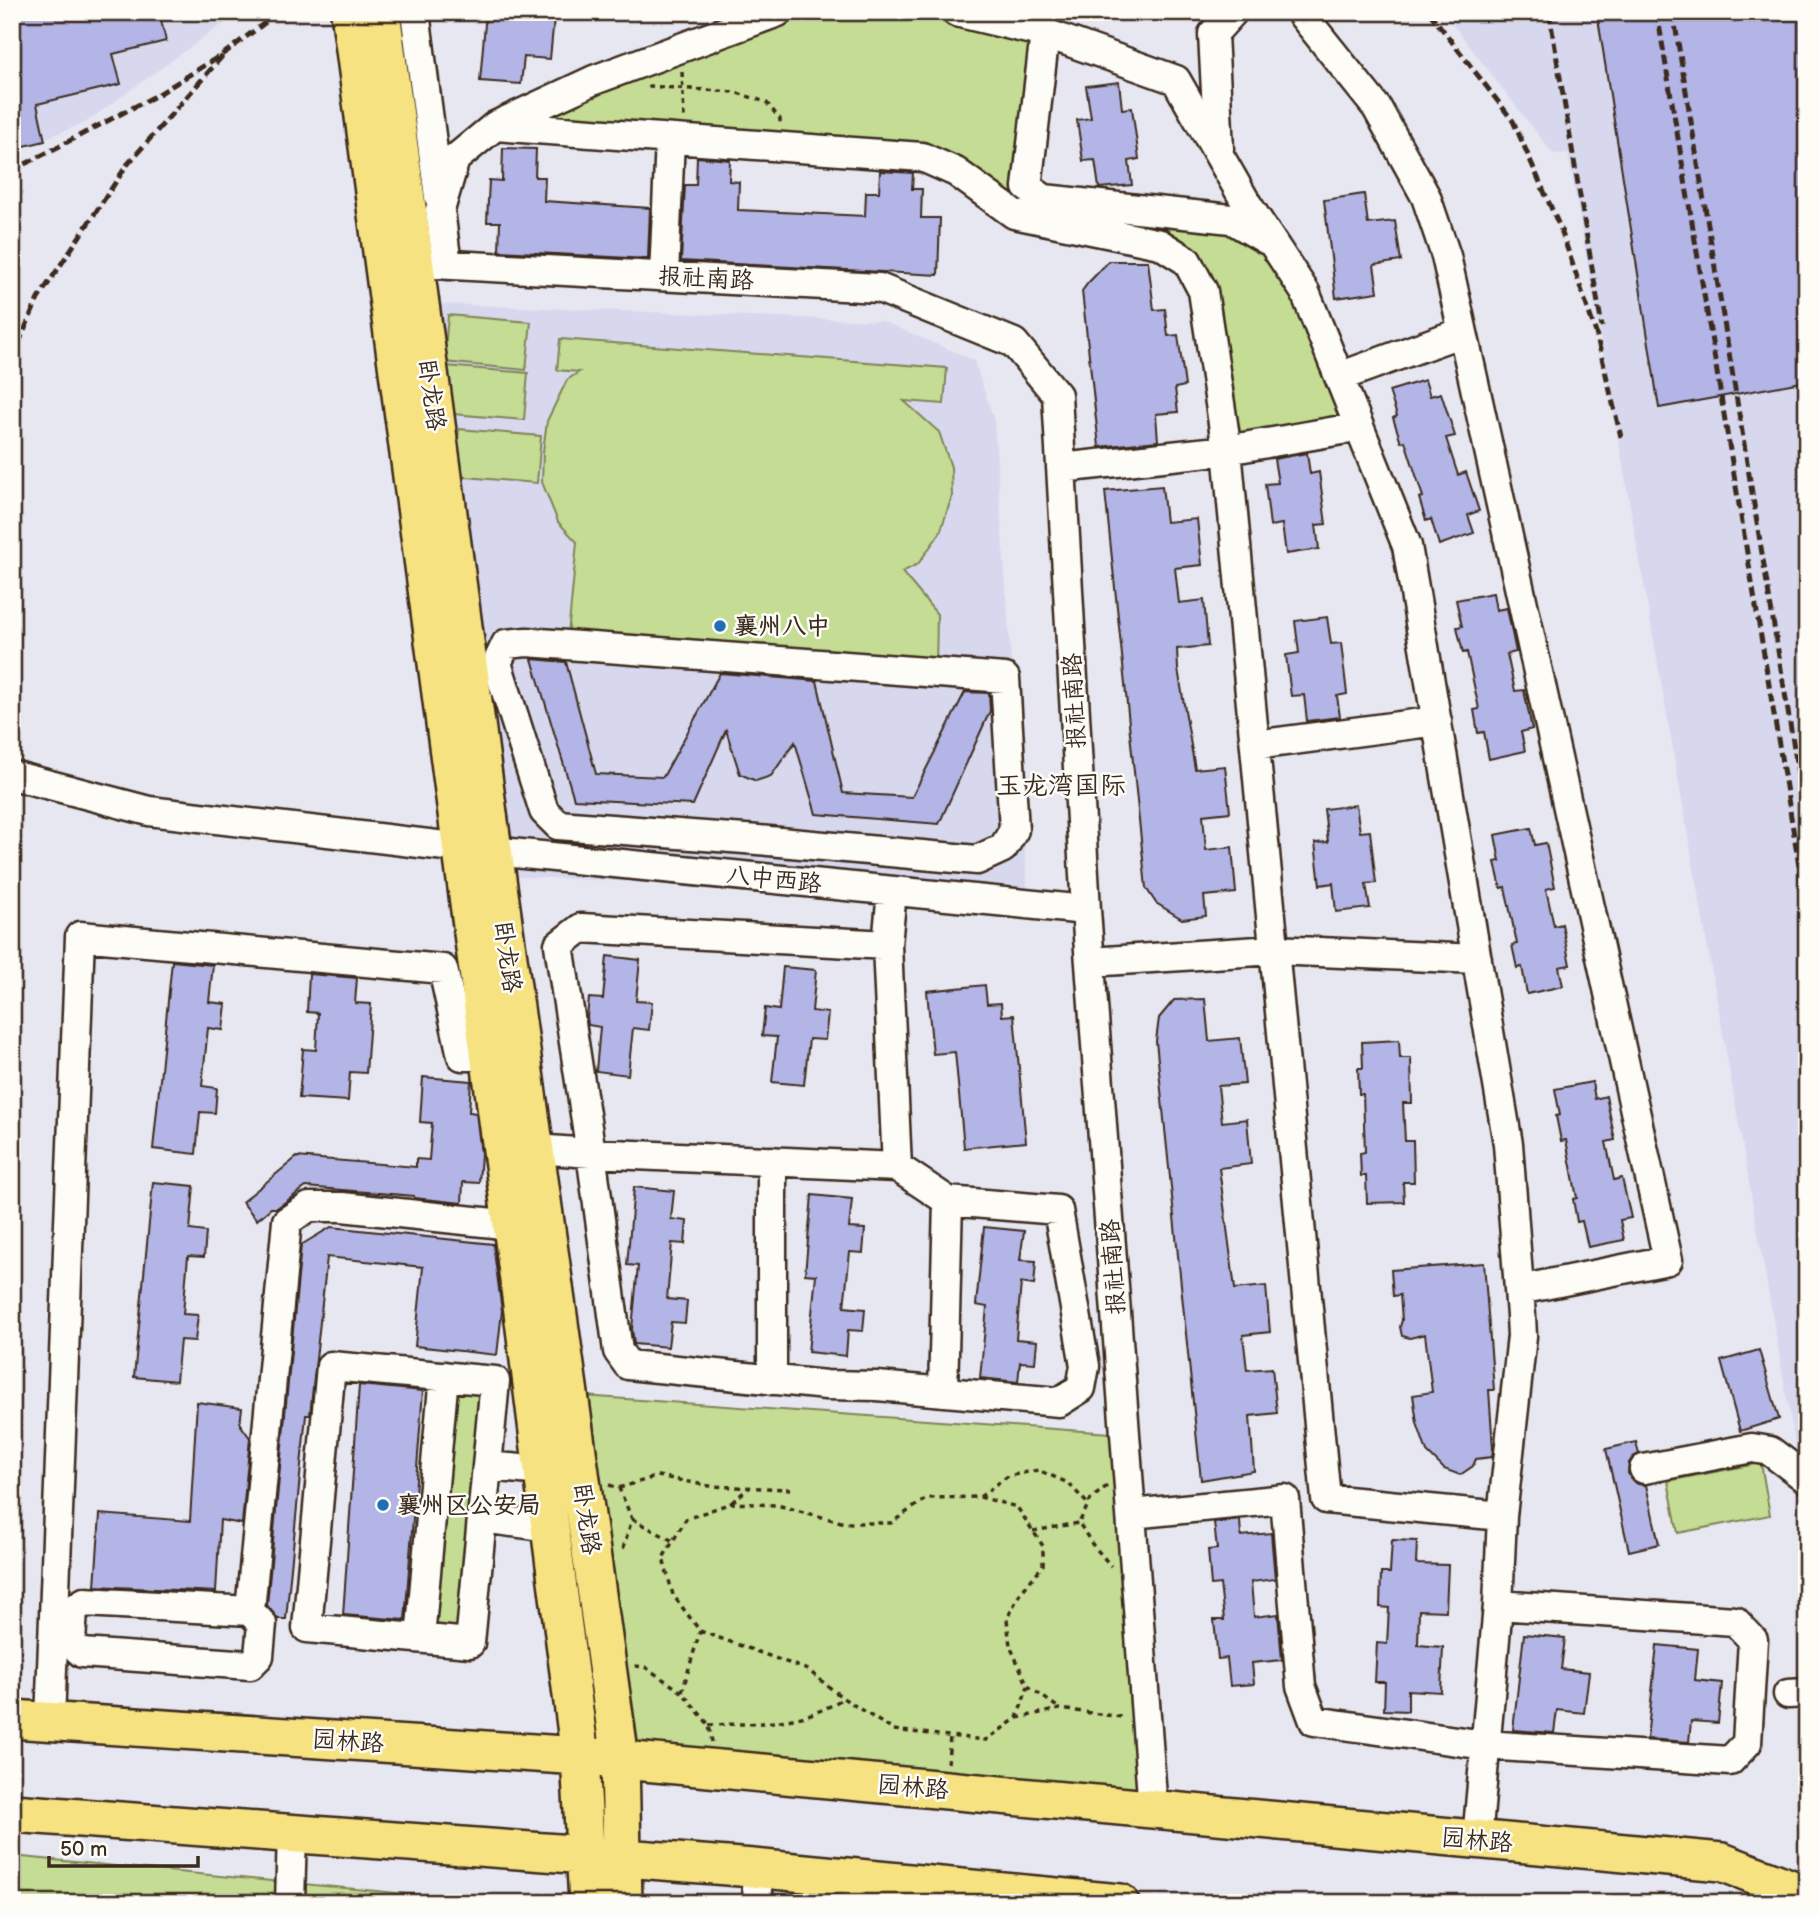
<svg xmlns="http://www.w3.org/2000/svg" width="1819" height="1915" font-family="'Balsamiq Sans','LXGW WenKai TC',sans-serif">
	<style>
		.built { fill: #d7d8ee }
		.green { fill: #c4dc93; stroke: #808358; stroke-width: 2 }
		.building { fill: #b3b5e6; stroke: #3b2a1e; stroke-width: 2 }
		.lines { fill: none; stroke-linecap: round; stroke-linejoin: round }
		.minor-casing { stroke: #3b2a1e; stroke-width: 33 }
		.major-casing { stroke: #3b2a1e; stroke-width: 42 }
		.path { stroke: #3b2a1e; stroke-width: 3.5; stroke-dasharray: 5 5; stroke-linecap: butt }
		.minor { stroke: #fdfcf7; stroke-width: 28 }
		.major { stroke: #f7e281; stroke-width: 37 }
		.rail { stroke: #3b2a1e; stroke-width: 5; stroke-dasharray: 10 5; stroke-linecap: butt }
		.poi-dot { fill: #1f6fb2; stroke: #fdfcf7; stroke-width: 2.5 }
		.labels { text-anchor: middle; stroke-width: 5; stroke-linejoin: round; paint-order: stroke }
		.street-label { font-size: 24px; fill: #3b2a1e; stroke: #fdfcf7 }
		.poi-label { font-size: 24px; font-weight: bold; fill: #3b2a1e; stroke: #fdfcf7; text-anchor: start }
		.neighbourhood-label { font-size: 26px; fill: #3b2a1e; stroke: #fdfcf7 }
	</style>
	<rect width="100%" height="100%" fill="#e7e7f2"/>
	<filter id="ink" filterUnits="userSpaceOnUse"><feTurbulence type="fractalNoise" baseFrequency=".0143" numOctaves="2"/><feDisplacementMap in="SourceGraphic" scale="14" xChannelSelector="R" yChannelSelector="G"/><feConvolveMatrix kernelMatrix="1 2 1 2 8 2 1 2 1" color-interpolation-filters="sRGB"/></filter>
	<g filter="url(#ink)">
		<path class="built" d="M12 12H242L211 32 85 123 12 151Z
			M1443 12H1807V1512L1568 153 1553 154Z
			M389 302 882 321 974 360 994 420 1028 897 465 875Z"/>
		<path class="green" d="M778 12H956L1045 33 1027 187 1231 219 1273 243 1359 427 1227 450 1187 261 1014 214 956 172 495 126Z
			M448 315 531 322 526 370 444 362Z
			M560 339 947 368 944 404 904 401 939 432 951 467 952 496 940 533 918 564 902 572 937 614 936 673 567 645 577 542 558 522 542 482 543 451 547 421 567 380 579 372 557 370Z
			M446 366 528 373 524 420 441 413Z
			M459 429 541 436 537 483 454 476Z
			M444 1376 495 1381 470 1643 420 1638Z
			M569 1395 1125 1434 1153 1810 620 1759Z
			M1761 1463 1770 1515 1678 1533 1668 1481Z
			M12 1856 501 1903H12Z"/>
		<path class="building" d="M12 12H159L166 41 113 54 121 84 37 104 45 141 12 149Z
			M486 12H527V16L554 18 550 59 524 57 521 84 480 81Z
			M1597 12H1807V381L1659 408Z
			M1119 82 1122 109 1132 108 1139 159 1129 161 1132 185 1099 188 1095 160 1083 161 1077 120 1091 118 1086 86Z
			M503 148 536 149 535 177H545L544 201 650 208 648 259 499 251 500 222H487L489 180 502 181Z
			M697 157 730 160 729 181 739 182 738 210 865 216 866 192H879L880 171 913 173 912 189H922L921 218H940L938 275 681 261 685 185H696Z
			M1364 194 1368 224 1395 221 1401 261 1374 265 1378 292 1336 298 1324 200Z
			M1109 261H1148L1154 310 1165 309 1168 336 1178 335 1185 386 1175 388 1178 412 1156 414 1158 441 1099 447 1082 291 1088 283Z
			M1425 380 1430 396 1441 393 1455 436 1446 438 1458 475 1466 472 1479 511 1468 515 1474 533 1439 545 1431 519 1426 521 1419 498 1423 497 1405 441 1401 442 1393 418 1397 416 1389 391Z
			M1307 453 1310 474 1319 472 1326 524 1316 525 1319 549 1286 554 1282 524 1270 526 1265 484 1278 483 1274 459Z
			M1162 486 1166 522 1197 519 1202 565 1175 568 1179 603 1204 600 1208 646 1177 649 1178 669 1195 769 1225 766 1230 812 1203 815 1206 850 1232 847 1236 893 1204 896 1206 916 1182 919 1156 903 1146 888 1105 491Z
			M1493 593 1496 610 1507 608 1516 652 1507 654 1515 691 1524 690 1532 729 1521 732 1525 751 1489 759 1484 732 1478 733 1474 710 1479 709 1467 652 1463 653 1457 627 1462 626 1456 600Z
			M1327 617 1331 644 1341 643 1347 694 1337 696 1340 717 1307 721 1304 695 1291 696 1286 655 1299 653 1295 621Z
			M532 659 566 662 596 774 663 777 720 673 817 681 843 793 912 797 965 692 989 693 990 711 939 824 816 814 795 742 771 776 756 781 740 774 726 730 693 805 574 799Z
			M1356 805 1360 832 1370 831 1376 883 1366 884 1370 908 1336 912 1333 883 1320 885 1315 843 1328 842 1324 809Z
			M1531 828 1535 845 1546 843 1555 887 1546 889 1554 926 1562 924 1570 965 1559 967 1563 986 1527 994 1522 967 1517 968 1512 945 1517 944 1505 887 1501 888 1495 862 1500 861 1495 835Z
			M607 956 640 960 636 1001 652 1002 649 1030 633 1028 628 1075 596 1071 600 1027 588 1025 587 1017 589 998 603 999Z
			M172 961 213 965 209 1002 226 1004 223 1030 208 1028 202 1086 217 1088 215 1113 200 1112 196 1154 153 1149Z
			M783 967 816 970 812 1011 828 1013 825 1040 809 1039 804 1085 772 1082 777 1037 762 1036 765 1008 779 1010Z
			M309 974 357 978 355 1003 371 1004 366 1073 350 1072 348 1101 299 1098 303 1049 316 1050 318 1013 307 1012Z
			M985 985 987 1004 1001 1003 1002 1016 1014 1015 1026 1142 964 1148 955 1052 933 1054 927 991Z
			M1205 999 1209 1041 1240 1038 1245 1084 1218 1086 1222 1122 1247 1119 1251 1164 1219 1168 1235 1289 1266 1286 1270 1332 1243 1335 1247 1370 1272 1368 1277 1413 1250 1416 1254 1471 1201 1480 1156 1041 1159 1018 1174 1000Z
			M1399 1040 1400 1058H1411L1412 1103H1403L1405 1141H1413L1414 1182H1403L1404 1202 1367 1203 1366 1176H1361L1360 1153 1365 1152 1363 1094H1359L1358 1068H1363L1362 1042Z
			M423 1077 471 1081 469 1112 476 1113 481 1154 479 1183 463 1182 462 1203 414 1198V1196L306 1187 277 1208H271L257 1220 242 1202 297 1157 416 1167V1159L429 1160 432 1123 420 1122Z
			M1592 1082 1595 1099 1606 1096 1615 1140 1606 1142 1614 1180 1622 1178 1631 1218 1620 1220 1624 1240 1588 1247 1582 1221 1577 1222 1573 1199 1577 1198 1566 1140 1561 1141 1556 1116 1560 1115 1555 1089Z
			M153 1182 194 1186 190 1230 206 1232 204 1257 188 1256 183 1314 198 1315 195 1341 180 1340 176 1381 134 1377Z
			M634 1187 674 1191 671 1219 687 1221 685 1244 672 1243 667 1299 687 1301 685 1323 671 1322 668 1347 634 1344 632 1329 638 1266 627 1265Z
			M812 1195 852 1199 849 1228 865 1229 863 1253 850 1252 844 1307 865 1309 863 1331 848 1330 846 1356 808 1352 816 1275 805 1274Z
			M331 1227 493 1244 502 1311 497 1355 415 1346 423 1267 327 1257 310 1415H306L286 1619H278L267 1605 301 1245Z
			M984 1227 1024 1231 1020 1260 1036 1261 1034 1285 1021 1283 1016 1339 1037 1341 1035 1363 1020 1362 1018 1382 980 1378 987 1307 976 1305Z
			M1484 1263 1494 1390H1489L1493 1448 1492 1457 1476 1459 1473 1466 1460 1475 1444 1469 1427 1452 1417 1423 1413 1395 1432 1392 1425 1334 1410 1338 1402 1336 1400 1327 1402 1320 1400 1295 1393 1296 1391 1270Z
			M1759 1350 1779 1419 1740 1431 1721 1361Z
			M359 1385 423 1391 405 1620 343 1615Z
			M197 1402 242 1408 240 1424 250 1438 242 1524 220 1520 216 1592 95 1586 100 1514 190 1521Z
			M1636 1442 1639 1454 1633 1457 1629 1463 1628 1473 1632 1480 1638 1484 1646 1485 1659 1544 1629 1551 1606 1449Z
			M1240 1520 1241 1536 1271 1533 1275 1579 1251 1582 1254 1617 1278 1614 1282 1660 1252 1663 1254 1684 1230 1686 1227 1658 1218 1659 1214 1620H1224L1220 1584 1211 1585 1208 1550 1217 1549 1214 1523Z
			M1392 1540 1417 1541 1416 1564 1448 1565 1446 1611 1419 1610 1418 1645 1443 1647 1441 1692 1408 1690V1711L1384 1710 1385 1682H1375L1377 1643 1387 1644 1389 1608 1380 1607 1381 1573H1390Z
			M1524 1634 1565 1638 1561 1669 1589 1672 1584 1713 1557 1710 1554 1733 1513 1730Z
			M1657 1645 1698 1649 1695 1680 1722 1683 1718 1723 1691 1721 1689 1742 1647 1739Z"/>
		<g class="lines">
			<defs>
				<path id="minor" d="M415 12 439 197
					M956 12 1045 33 1176 80 1247 204 1305 292 1407 546 1508 1144 1521 1316 1522 1336 1502 1516 1498 1605 1477 1840
					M1300 12 1377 108 1426 197 1446 256 1668 1260 1519 1290
					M1045 33 1027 187 1044 199 1231 219 1267 240
					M495 126 922 157 956 172 1014 214 1160 244 1187 261 1203 291 1227 450 1061 468
					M1219 149 1213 34 1233 12
					M415 263 879 288 1014 343 1057 395 1086 910 1153 1810
					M447 265 440 210 455 159 495 126 594 80 778 12
					M664 276 670 139
					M1339 377 1462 332
					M1359 427 1227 450 1326 1499 1502 1516
					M527 642 1005 678 1014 830 1003 848 977 860 758 840 558 825 544 811 497 663 506 644Z
					M1255 745 1437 721
					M12 775 149 811 462 848 1086 910
					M892 891 887 945 897 1167
					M1090 962 1274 950 1477 959
					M535 1149 591 1153 897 1167 948 1201 1058 1210 1085 1366 1081 1388 1059 1402 877 1386 826 1385 628 1365 618 1351 591 1153 559 945 581 928 887 945
					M772 1161V1380
					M943 1392 948 1201
					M487 1466 470 1643 307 1628 331 1366 495 1381 487 1466 543 1471
					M1644 1469 1752 1448 1770 1451 1807 1479
					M1131 1514 1285 1499 1301 1686 1314 1721 1485 1745 1730 1761 1747 1743 1753 1640 1735 1621 1498 1605
					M482 1518 550 1527
					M250 1611 84 1602 73 1610 71 1643 82 1653 250 1665 259 1656 262 1624 250 1611 287 1221 309 1207H342L512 1225
					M420 1638 444 1376
					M1788 1694 1807 1693
					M50 1721 80 936 443 969 462 1056H490
					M753 1868 760 1903
					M290 1903 292 1832"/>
				<path id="major" d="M350 12 512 1225 550 1527 580 1756 588 1903
					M381 12 491 836 620 1759 623 1903
					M12 1719 580 1756 1722 1862 1807 1895
					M12 1813 586 1855 753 1868 1120 1903"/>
			</defs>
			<use href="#minor" class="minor-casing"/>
			<use href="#major" class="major-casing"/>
			<path class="path" d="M682 72 684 117
				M648 86 734 92 766 102 780 119V124
				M609 1485 619 1488 632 1519 623 1549 619 1551
				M1107 1486 1091 1499 1079 1523 1092 1544 1111 1566
				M619 1488 658 1476 709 1486 791 1489
				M980 1497 1017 1507 1043 1546V1565L1019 1595 1007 1619 1010 1646 1028 1686 1017 1718 986 1740 893 1730 843 1698 808 1670 700 1631 673 1595 663 1558 686 1519 731 1503 777 1505 845 1523H891L927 1498Z
				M980 1497 1008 1476 1038 1470 1068 1483 1088 1504
				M732 1502 750 1487
				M632 1519 673 1541
				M1033 1531 1079 1523
				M635 1666 645 1667 682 1692 709 1725 712 1742
				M1028 1686 1060 1709
				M682 1692 700 1631
				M1017 1718 1060 1709 1122 1717
				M709 1725C757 1723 801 1726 842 1699
				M948 1763 950 1736"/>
			<use href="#minor" class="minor"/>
			<use href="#major" class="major"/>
			<path class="rail" d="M1429 12 1513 121 1561 230 1596 333 1621 437
				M1549 12 1602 327
				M1657 12 1807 913
				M1673 12 1807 827
				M12 171 157 95 226 52 279 12
				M12 358 38 299 127 165 226 52"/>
		</g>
	</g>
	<g class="poi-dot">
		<circle cx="720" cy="626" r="7"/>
		<circle cx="383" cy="1505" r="7"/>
	</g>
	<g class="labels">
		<g class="street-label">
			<text transform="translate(706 278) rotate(3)" y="8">报社南路</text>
			<text transform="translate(432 395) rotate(82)" y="8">卧龙路</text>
			<text transform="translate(1074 701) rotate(-93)" y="8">报社南路</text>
			<text transform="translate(774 879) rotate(6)" y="8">八中西路</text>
			<text transform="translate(508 957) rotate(82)" y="8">卧龙路</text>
			<text transform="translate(1113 1267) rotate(-94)" y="8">报社南路</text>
			<text transform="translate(587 1519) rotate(82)" y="8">卧龙路</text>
			<text transform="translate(348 1741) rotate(4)" y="8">园林路</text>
			<text transform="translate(913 1787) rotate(5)" y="8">园林路</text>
			<text transform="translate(1477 1840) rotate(5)" y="8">园林路</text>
		</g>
		<g class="poi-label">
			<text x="734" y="634">襄州八中</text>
			<text x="397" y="1513">襄州区公安局</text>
		</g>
		<g class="neighbourhood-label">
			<text x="1061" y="794">玉龙湾国际</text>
		</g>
	</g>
	<rect width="1819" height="1915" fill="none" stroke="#fdfcf7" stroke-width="42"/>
	<rect x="21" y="21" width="1777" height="1873" fill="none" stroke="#3b2a1e" stroke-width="2.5" filter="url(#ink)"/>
	<path d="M49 1856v10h149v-10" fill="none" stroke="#3b2a1e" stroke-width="3.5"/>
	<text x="60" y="1856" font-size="21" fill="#3b2a1e" stroke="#fdfcf7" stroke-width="5" paint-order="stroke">50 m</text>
</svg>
